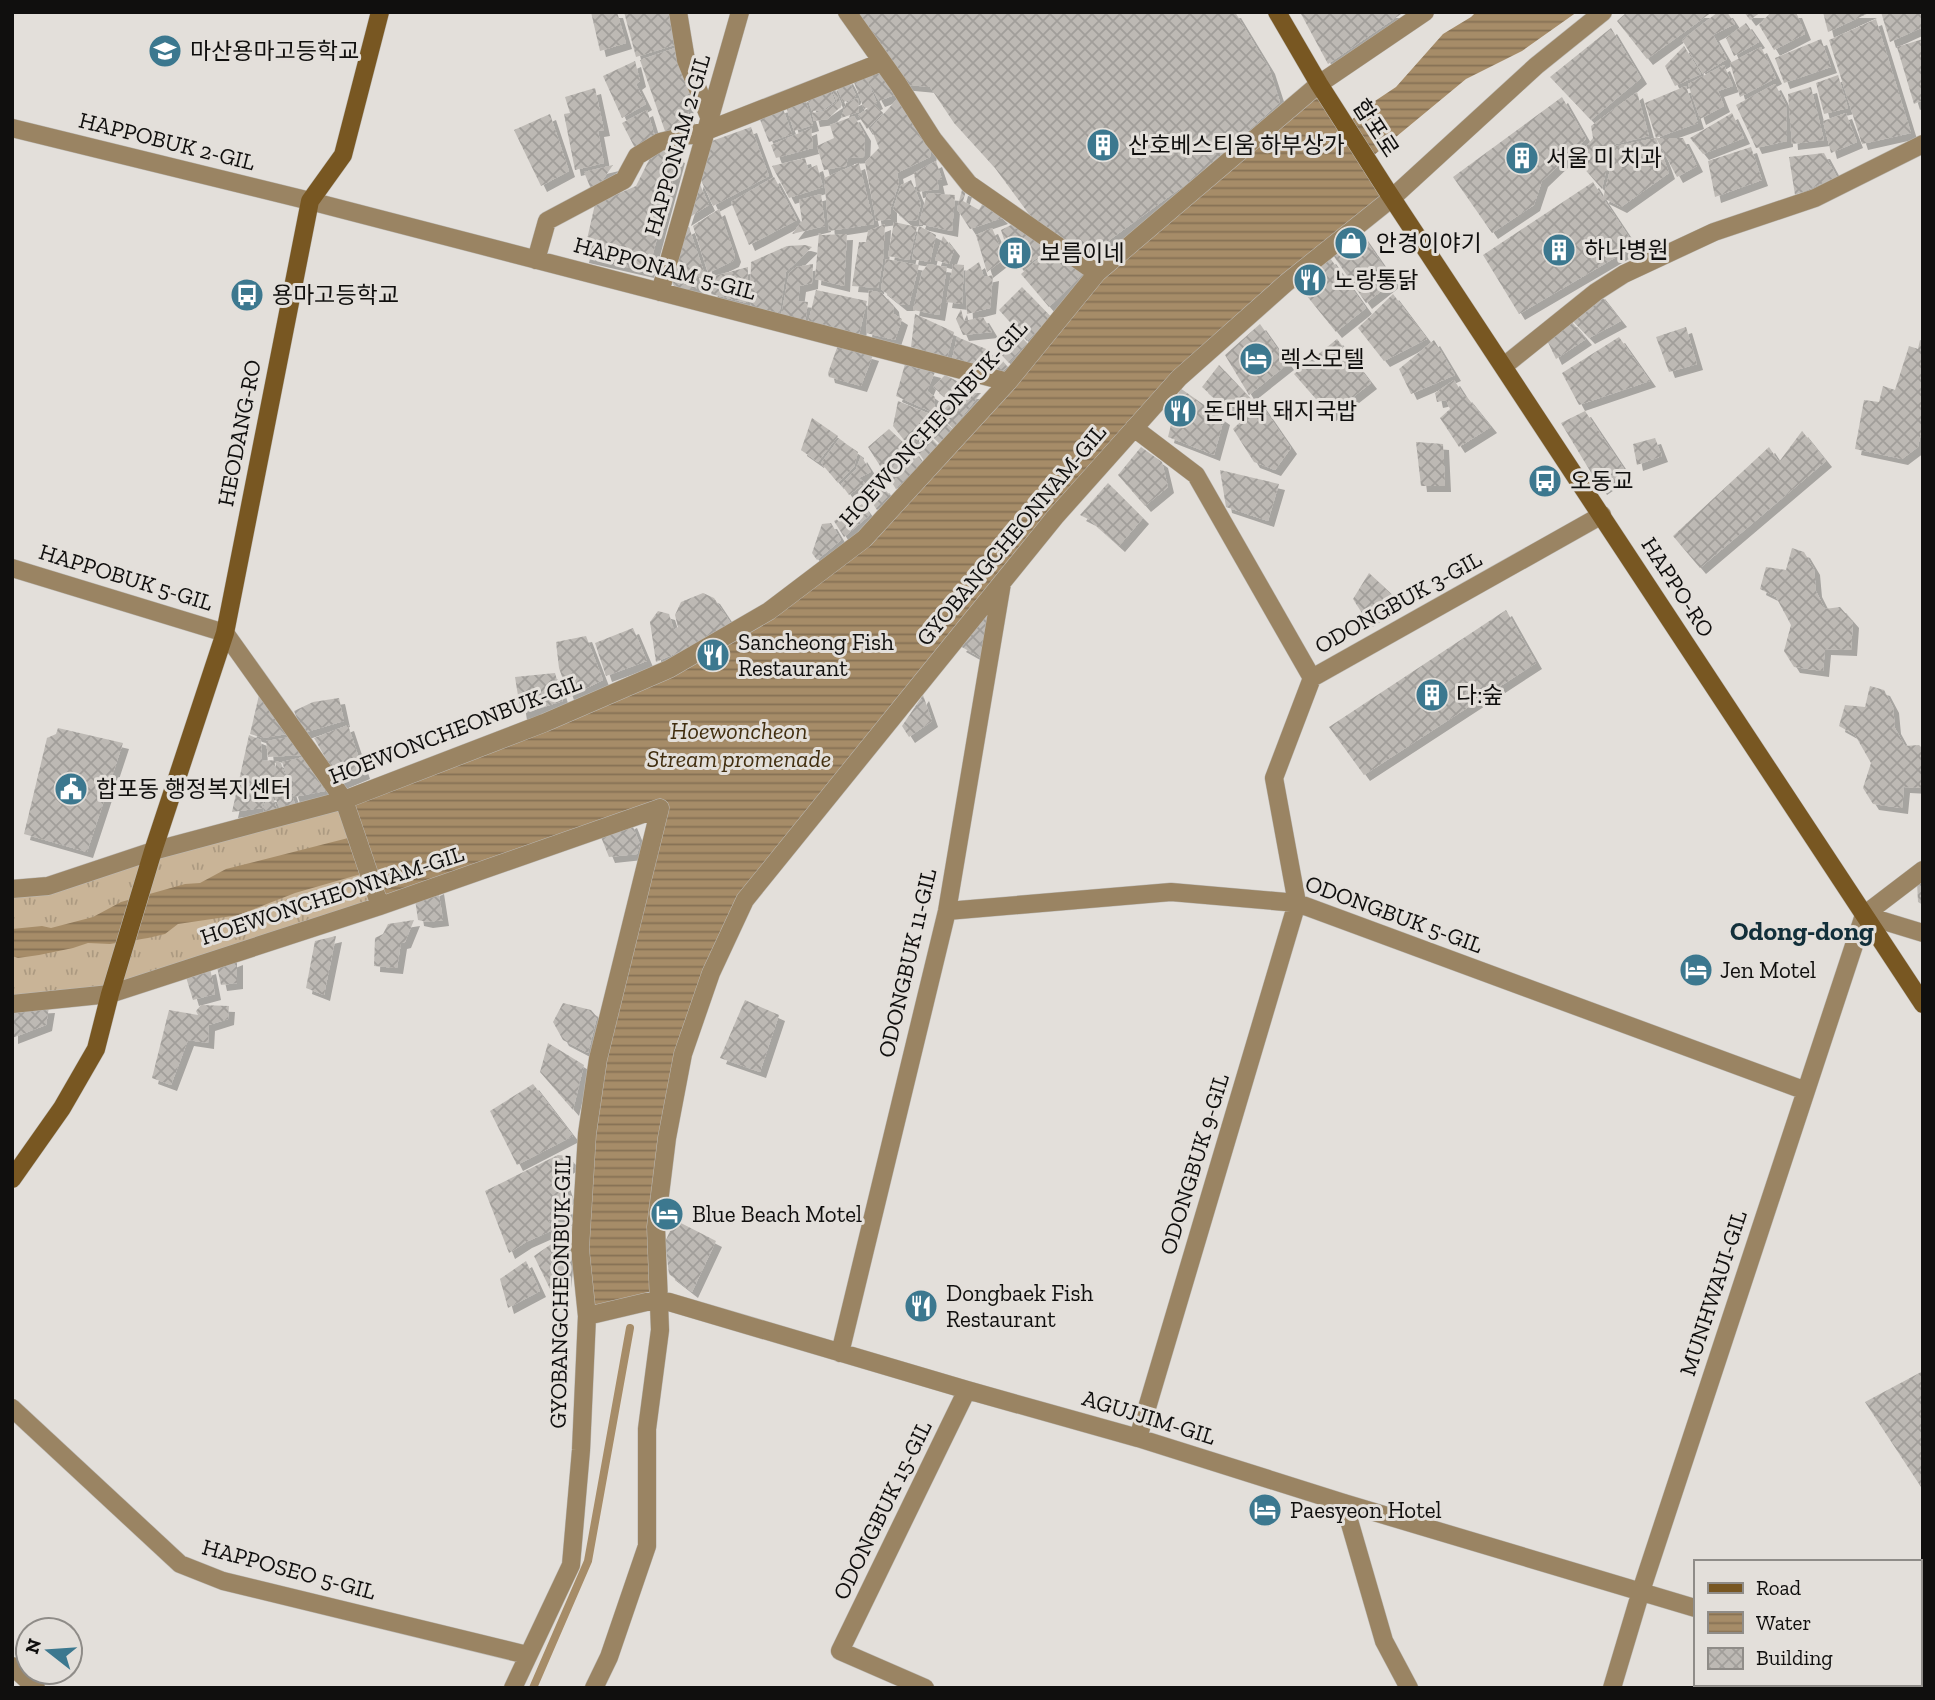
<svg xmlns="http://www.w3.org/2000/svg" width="1935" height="1700" font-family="'Zilla Slab','Noto Sans KR',serif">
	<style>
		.grass { fill: url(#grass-tufts) }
		.water { fill: url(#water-rules) }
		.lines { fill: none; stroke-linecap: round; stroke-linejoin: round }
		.stream { stroke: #a68c68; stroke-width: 8 }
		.building { fill: url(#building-cross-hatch); filter: url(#shadow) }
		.street-casing { stroke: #bdbab5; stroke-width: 19 }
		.secondary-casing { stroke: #bdbab5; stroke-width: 19 }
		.street { stroke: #9a8463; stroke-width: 18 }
		.secondary { stroke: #785722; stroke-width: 18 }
		.labels { text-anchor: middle; stroke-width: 6; stroke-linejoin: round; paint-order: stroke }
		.poi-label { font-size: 23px; fill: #100f0e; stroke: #e3dfda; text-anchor: start }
		.street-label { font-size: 23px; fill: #100f0e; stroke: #e3dfda }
		.water-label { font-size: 24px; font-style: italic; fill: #412e0f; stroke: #e3dfda }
		.quarter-label { font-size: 26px; font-weight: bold; fill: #122f3a; stroke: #e3dfda }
	</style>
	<defs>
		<pattern id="grass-tufts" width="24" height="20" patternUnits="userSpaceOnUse" patternTransform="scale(1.75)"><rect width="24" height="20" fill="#c9b497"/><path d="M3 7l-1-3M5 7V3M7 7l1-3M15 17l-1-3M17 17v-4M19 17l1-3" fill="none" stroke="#ac9a81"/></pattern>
		<pattern id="water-rules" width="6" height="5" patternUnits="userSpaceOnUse" patternTransform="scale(1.75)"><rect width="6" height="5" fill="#a68c68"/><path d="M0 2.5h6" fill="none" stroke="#867154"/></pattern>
		<pattern id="building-cross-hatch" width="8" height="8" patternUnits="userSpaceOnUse" patternTransform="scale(1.75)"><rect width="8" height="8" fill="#bdb9b4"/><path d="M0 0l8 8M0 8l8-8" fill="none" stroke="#a19e9a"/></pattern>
		<filter id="shadow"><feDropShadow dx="6" dy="6" stdDeviation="0" flood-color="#0004"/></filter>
	</defs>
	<rect width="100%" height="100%" fill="#e3dfda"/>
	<path class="grass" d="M344 800 380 906 110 994 12 1004V889Z"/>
	<path class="water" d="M1476 12H1577L1522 51 1466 79 1368 160 1392 198 1179 378 745 900 711 973 667 1138 659 1299 587 1316V1134L658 817 380 906 368 872 295 893 239 915 178 924 165 934 148 938 110 944 88 943 73 948 39 955 18 958 12 956V929L42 926 51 928 93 917 121 902 185 884 200 883 226 869 356 836 344 800 650 680 864 539 1097 273 1319 84 1346 125 1366 107 1396 87 1443 34 1471 17Z"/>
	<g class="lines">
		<path class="stream" d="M533 1688 588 1561 630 1328"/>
	</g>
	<path class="building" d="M591 12H617L626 43 600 51Z
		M624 12H673L678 44 636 57Z
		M847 12H1235L1269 68 1280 102 1200 174 1093 252 1045 236 995 168 954 123 930 87 898 84Z
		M1300 12H1404L1328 64Z
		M1627 12H1712L1647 59 1617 21Z
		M1718 12H1727L1735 24 1713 35 1727 59 1703 74 1682 40Z
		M1744 12H1761L1750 20Z
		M1771 12H1796L1805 34 1774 50 1759 25Z
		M1823 12H1871L1828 32Z
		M1881 12H1922L1923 27 1890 42Z
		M1876 19 1911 133 1862 144 1829 40Z
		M1746 23 1759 42 1734 56 1726 38Z
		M1611 28 1641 78 1591 120 1550 77Z
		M1821 39 1831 67 1784 83 1775 58Z
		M1923 39V100L1914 104 1897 47Z
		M1684 46 1701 74 1675 86 1665 66Z
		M1761 47 1776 78 1740 97 1730 63Z
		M675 48 692 97 687 103 690 129 666 134 640 60Z
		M635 61 640 81 636 84 646 104 622 118 603 76Z
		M880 65 897 94 879 101 866 78 877 103 864 109 852 77Z
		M1724 65 1733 86 1718 91 1724 106 1700 119 1688 84Z
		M1838 75 1848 108 1824 114 1816 83Z
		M847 78 856 95 854 99 843 102 835 83Z
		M833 84 842 105 828 119 814 121 812 113 824 111 837 102 830 85Z
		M1775 84 1786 105 1787 141 1756 148 1736 105Z
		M828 85 835 101 823 110 812 111 806 95Z
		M1686 86 1698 123 1656 138 1645 103Z
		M1811 87 1824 140 1792 144 1788 94Z
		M595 88 604 130 598 131 604 163 575 170 564 114 570 113 565 97Z
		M1637 92 1649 136 1612 145 1602 189 1576 159 1593 138 1591 126Z
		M804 95 813 125 794 131 785 104Z
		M1562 97 1586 139 1542 181 1534 205 1492 233 1453 177Z
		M858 98 859 112 841 118 846 103Z
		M897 99 932 144 930 157 897 173 899 183 891 207V219L876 221 865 162 879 148 871 128Z
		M874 104 883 113 867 129 858 115Z
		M782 106 792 134 769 142 759 117Z
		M647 110 655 136 637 152 622 123Z
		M1732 113 1744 138 1703 154 1690 138Z
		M1846 113 1857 142 1831 153 1823 121Z
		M550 114 569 171 541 186 514 130Z
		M854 116 865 135 864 157 848 158 846 166 824 170 817 146 834 138 830 125Z
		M751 127 769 176 713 206 700 178 709 142Z
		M811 128 813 148 776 158 771 145Z
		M1656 138H1683L1697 166 1677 177Z
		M1656 138 1669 173 1621 207 1603 198 1635 246 1519 314 1483 255 1593 182 1603 198 1616 146Z
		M1751 147 1762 180 1715 197 1708 161Z
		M655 148 679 157 648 272 583 257 595 204 636 186Z
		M1824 153 1837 177 1795 195 1789 157Z
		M805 158 808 169 817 165 823 187 789 198 772 166Z
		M936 161 942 179 937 180 939 189 917 192 914 173Z
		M859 163 874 224 829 231 824 178Z
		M613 165 593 194 584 172Z
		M774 177 797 220 749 245 731 202Z
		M698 180 709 205 685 220Z
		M911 180 921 204 917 220 907 221 893 209 901 185Z
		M962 190 966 191 963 201 979 210 984 201 1002 218 970 229 957 209Z
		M927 193 955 195 952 231 919 224Z
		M821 194 825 226 792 234 802 221 799 200Z
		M719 209 735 256 733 261 708 273 693 226Z
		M894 222 917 227 909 260 888 256Z
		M1015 223 1047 251 1050 249 1085 272 1049 307 1021 274 1047 251 1021 269 1014 260 1018 254 1014 259 1010 258 1001 230Z
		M885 224 883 260 878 288 852 286 859 242H866L868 231Z
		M919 226 936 235 930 262 912 259Z
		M689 227 706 278H698L692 268 697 289 675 288 670 278 681 231Z
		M992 228 1005 258 987 272 976 235Z
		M1360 232 1394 281 1366 303 1333 255Z
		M819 233 822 235 847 234 844 286 815 279Z
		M943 236 954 250 949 264 935 260Z
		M805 245 812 247 786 272 779 316 750 307 751 262 787 246Z
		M1330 258 1366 308 1336 332 1298 285Z
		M886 259 919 265 909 305H901L881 289Z
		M979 262 984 277 993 275 990 308 967 314 965 272Z
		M813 264 812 283 800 286 798 301 808 302 805 324 781 316 789 273 796 267Z
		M928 264 947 267 939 315 913 310 922 272Z
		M953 264 964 265 962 304 946 302Z
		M748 267 747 303 711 294 714 276Z
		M1022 287 1051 317 1027 341 999 310Z
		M816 290 867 301 859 335 808 323Z
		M869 290 882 293 893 306 894 314 902 319 895 340 866 333Z
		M1599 293 1621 321 1589 338 1569 317Z
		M1393 294 1427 339 1384 361 1358 328Z
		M961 309 964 321 983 317 992 332 963 335 956 319Z
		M915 314 954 332 947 358 911 347Z
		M1571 321 1586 339 1556 359 1546 338Z
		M1260 324 1288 364 1249 395 1225 355Z
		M1686 327 1697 364 1669 372 1656 337Z
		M1015 331 1028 344 1009 363 996 349Z
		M957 337 991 351 981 366 952 359Z
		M1619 337 1650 381 1579 405 1562 373Z
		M1337 339 1371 383 1330 415 1294 374Z
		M1434 340 1455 375 1411 394 1399 369Z
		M1920 340 1923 341V424L1918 447 1902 459 1855 449 1864 400 1879 402 1883 386 1895 390 1909 346 1918 349Z
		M838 345 873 355 861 386 829 377 828 373Z
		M995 353 1007 367 1001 372 983 369Z
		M905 364 935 372 927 391 935 397 934 413 896 396Z
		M1219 365 1251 399 1233 415 1202 387Z
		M945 375 973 389 960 388 948 400 933 387Z
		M1454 380 1465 397 1466 396 1491 427 1459 447 1440 418 1450 409 1446 400 1437 402 1435 393Z
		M1180 388 1224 419 1214 455 1168 437Z
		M962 393H981L953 428 939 415 958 394Z
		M898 401 935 416 911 449 893 426Z
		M1260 403 1291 448 1275 470 1254 462 1233 429Z
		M1585 411 1626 472 1601 489 1561 423Z
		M939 417 954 430 940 444 927 431Z
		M812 418 838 436 818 462 801 450Z
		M889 429 908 447 882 469 868 447Z
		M1802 431 1826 461 1700 568 1673 536 1769 447 1779 462Z
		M927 434 939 447 925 462 915 447Z
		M1655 438 1662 456 1637 465 1633 444Z
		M839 439 858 452 854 467 838 483 821 463Z
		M1416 442 1443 444 1445 486H1421Z
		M1141 447 1162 462 1168 487 1145 506 1118 475Z
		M913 450 923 464 896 489 885 472Z
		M861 456 871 472 859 478 865 483 849 495 841 484 856 469Z
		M1220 470 1279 484 1268 521 1226 507Z
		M1108 483 1143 518 1119 546 1090 520 1080 515Z
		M883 487 892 498 877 510 869 498Z
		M862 504 870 515 844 537 834 521Z
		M831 523 841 540 817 560 812 553 822 524Z
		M1792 548 1804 552 1814 569 1816 591 1825 609 1840 607 1853 622 1851 650 1825 649 1823 671 1794 667 1784 651 1791 625 1776 597 1760 589 1766 567 1786 570Z
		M1369 573 1398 600 1367 621 1353 599Z
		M703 593 714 598 734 628 656 662 650 622 658 611 669 614 674 630 678 627 675 615 681 602Z
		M994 603 983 659 960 646Z
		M1506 610 1536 663 1364 775 1329 727Z
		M633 628 647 661 606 676 595 643Z
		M586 636 603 680 569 697 559 668 556 642Z
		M555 673 563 701 521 714 515 677Z
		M1870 686 1884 690 1893 707 1895 728 1905 746 1919 745 1923 749V788L1904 787 1902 808 1873 804 1863 788 1871 763 1855 735 1839 726 1845 705 1865 707Z
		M259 695 287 734 263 738 250 734Z
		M923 695 932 721 909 737 902 726Z
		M339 698 344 721 303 733 294 711 313 702Z
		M348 725 364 773 340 783 314 738Z
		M58 728 123 743 87 852 24 834 47 738 56 734Z
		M249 735 261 740 262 761 275 760 274 793 266 795 262 808 232 812Z
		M291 737 302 755 268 757 266 741Z
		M303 757 325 791 294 797 282 762Z
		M276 761 281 763 296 807 281 811 274 795Z
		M268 796H272L278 811 265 815 263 808Z
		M631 822 640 844 637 854 609 857 601 837Z
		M1923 880V905L1918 902 1917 882Z
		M438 888 443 920 427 922 418 920 415 899Z
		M414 920 405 942 401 943 397 968 374 966 375 938 383 934 388 924Z
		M336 936 324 995 306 988 315 941Z
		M237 959V983L221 985 217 967Z
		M210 968 215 994 193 1000 186 977Z
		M745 1000 779 1015 760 1072 720 1058Z
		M563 1003 591 1010 597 1017 588 1053 563 1040 553 1022Z
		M201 1005 229 1006 228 1019 209 1025 208 1043 188 1040 171 1085 152 1078 169 1010 198 1015 196 1011Z
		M49 1007 46 1025 12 1038V1009Z
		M548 1043 584 1065 573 1110 540 1072Z
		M533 1084 573 1136 517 1165 490 1111Z
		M558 1155 567 1156 574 1163 564 1170 567 1178 564 1183 569 1197 563 1201 572 1220 548 1219 553 1230 526 1242 509 1253 485 1191Z
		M675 1220 716 1241 692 1292 669 1274 665 1242Z
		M566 1234 570 1238 564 1291H551L534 1256Z
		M526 1261 540 1291 508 1308 500 1279Z
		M1923 1371V1490L1865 1402Z"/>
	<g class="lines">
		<defs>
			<path id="street" d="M678 12 686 60 710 119
				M847 12 898 84 933 139 969 184 1097 273
				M12 128 310 201 1008 382
				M536 260 547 221 624 180 637 156 660 142 706 131 882 62
				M660 292 740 12
				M1504 366 1596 292 1624 274 1714 232 1815 198 1923 144
				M1134 428 1196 475 1312 678
				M12 568 225 633 344 800 380 906
				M12 889 48 886 153 851 344 800 544 723 669 669 769 611 864 539 1008 382 1097 273 1319 84 1425 12
				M947 911 1171 892 1297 903 1806 1091
				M1864 915 1923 870
				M1864 915 1923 933
				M12 1004 110 994 380 906 660 808
				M587 1316 659 1299 967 1390 1138 1438 1344 1503 1695 1608
				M840 1353 947 911 1002 583
				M12 1408 180 1564 223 1581 527 1655
				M1138 1438 1297 903 1274 778 1312 678 1602 515
				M1344 1503 1384 1641 1409 1688
				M12 1666 36 1688
				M1919 1677 1923 1679
				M513 1688 571 1565 581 1450 587 1316 580 1249 587 1134 598 1059 660 808
				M594 1688 609 1657 647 1546V1429L660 1330 656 1227 667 1138 683 1054 711 973 745 900 1055 517 1179 378 1286 283 1392 198 1536 66 1603 12
				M925 1688 840 1651 967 1390
				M1612 1688 1641 1591 1864 915"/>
			<path id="secondary" d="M1277 12 1319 84 1386 189 1923 1004
				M12 1179 62 1108 96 1049 110 994 153 851 225 633 310 201 343 155 380 12"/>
		</defs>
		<use href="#street" class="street-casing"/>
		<use href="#secondary" class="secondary-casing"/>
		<use href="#street" class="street"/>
		<use href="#secondary" class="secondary"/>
	</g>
	<defs>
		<symbol id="school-disc" viewBox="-11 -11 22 22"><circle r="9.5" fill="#3c788f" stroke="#e3dfda"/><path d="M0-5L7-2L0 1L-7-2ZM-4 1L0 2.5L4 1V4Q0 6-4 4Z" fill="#fff"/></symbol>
		<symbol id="building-disc" viewBox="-11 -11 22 22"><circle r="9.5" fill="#3c788f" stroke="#e3dfda"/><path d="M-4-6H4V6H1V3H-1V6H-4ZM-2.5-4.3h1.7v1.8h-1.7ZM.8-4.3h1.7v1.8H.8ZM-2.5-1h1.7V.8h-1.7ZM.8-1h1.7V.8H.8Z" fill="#fff"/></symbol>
		<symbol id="shop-disc" viewBox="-11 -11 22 22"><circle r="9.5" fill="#3c788f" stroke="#e3dfda"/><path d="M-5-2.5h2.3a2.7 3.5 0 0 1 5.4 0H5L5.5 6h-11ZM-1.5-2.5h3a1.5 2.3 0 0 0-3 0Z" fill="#fff"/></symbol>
		<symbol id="restaurant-disc" viewBox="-11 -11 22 22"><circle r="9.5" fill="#3c788f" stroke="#e3dfda"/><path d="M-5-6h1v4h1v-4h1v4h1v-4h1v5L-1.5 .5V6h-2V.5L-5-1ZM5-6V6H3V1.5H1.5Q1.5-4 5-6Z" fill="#fff"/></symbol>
		<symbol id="bus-disc" viewBox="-11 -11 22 22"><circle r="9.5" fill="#3c788f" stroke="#e3dfda"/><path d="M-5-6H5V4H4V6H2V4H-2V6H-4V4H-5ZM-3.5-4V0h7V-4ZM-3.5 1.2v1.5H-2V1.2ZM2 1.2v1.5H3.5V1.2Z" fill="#fff"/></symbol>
		<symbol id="hotel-disc" viewBox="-11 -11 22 22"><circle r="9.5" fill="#3c788f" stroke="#e3dfda"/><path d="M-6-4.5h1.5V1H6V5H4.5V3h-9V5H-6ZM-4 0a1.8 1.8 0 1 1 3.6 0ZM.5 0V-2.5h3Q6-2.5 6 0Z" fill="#fff"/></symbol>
		<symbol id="civic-disc" viewBox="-11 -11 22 22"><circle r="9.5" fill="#3c788f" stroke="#e3dfda"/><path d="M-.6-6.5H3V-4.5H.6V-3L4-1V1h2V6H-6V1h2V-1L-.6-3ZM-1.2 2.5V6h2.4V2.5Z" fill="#fff"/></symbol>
	</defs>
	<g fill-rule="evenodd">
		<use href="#school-disc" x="146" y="32" width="38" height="38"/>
		<use href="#building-disc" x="1084" y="126" width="38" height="38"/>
		<use href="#building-disc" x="1503" y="139" width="38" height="38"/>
		<use href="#shop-disc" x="1332" y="224" width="38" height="38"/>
		<use href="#building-disc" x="1540" y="231" width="38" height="38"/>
		<use href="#building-disc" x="996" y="234" width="38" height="38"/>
		<use href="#restaurant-disc" x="1291" y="261" width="38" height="38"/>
		<use href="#bus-disc" x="228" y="276" width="38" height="38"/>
		<use href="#hotel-disc" x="1237" y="340" width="38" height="38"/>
		<use href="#restaurant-disc" x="1161" y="392" width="38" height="38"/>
		<use href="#bus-disc" x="1526" y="462" width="38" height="38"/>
		<use href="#restaurant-disc" x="694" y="636" width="38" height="38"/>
		<use href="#building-disc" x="1413" y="676" width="38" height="38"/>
		<use href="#civic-disc" x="52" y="770" width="38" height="38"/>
		<use href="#hotel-disc" x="1677" y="951" width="38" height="38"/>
		<use href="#hotel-disc" x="648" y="1195" width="38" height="38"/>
		<use href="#restaurant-disc" x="902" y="1287" width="38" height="38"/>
		<use href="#hotel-disc" x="1246" y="1491" width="38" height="38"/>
	</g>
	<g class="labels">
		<g class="poi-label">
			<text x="190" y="59">마산용마고등학교</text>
			<text x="1128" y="153">산호베스티움 하부상가</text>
			<text x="1546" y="166">서울 미 치과</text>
			<text x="1376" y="251">안경이야기</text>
			<text x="1584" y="258">하나병원</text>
			<text x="1040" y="261">보름이네</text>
			<text x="1334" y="288">노랑통닭</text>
			<text x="272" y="303">용마고등학교</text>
			<text x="1280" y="367">렉스모텔</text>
			<text x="1204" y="419">돈대박 돼지국밥</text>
			<text x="1570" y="489">오동교</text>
			<text x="738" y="650">Sancheong Fish<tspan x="738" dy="26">Restaurant</tspan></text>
			<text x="1456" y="703">다:숲</text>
			<text x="96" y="797">합포동 행정복지센터</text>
			<text x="1720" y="978">Jen Motel</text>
			<text x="692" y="1222">Blue Beach Motel</text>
			<text x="946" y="1301">Dongbaek Fish<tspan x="946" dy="26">Restaurant</tspan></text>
			<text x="1290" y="1518">Paesyeon Hotel</text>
		</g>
		<g class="street-label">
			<text transform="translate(1376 128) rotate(57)" y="8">합포로</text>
			<text transform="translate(167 141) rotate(14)" y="8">HAPPOBUK 2-GIL</text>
			<text transform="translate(677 145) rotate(-74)" y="8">HAPPONAM 2-GIL</text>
			<text transform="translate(665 268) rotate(15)" y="8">HAPPONAM 5-GIL</text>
			<text transform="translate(933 423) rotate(-48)" y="8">HOEWONCHEONBUK-GIL</text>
			<text transform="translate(239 433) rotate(-79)" y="8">HEODANG-RO</text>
			<text transform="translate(1011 535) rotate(-50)" y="8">GYOBANGCHEONNAM-GIL</text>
			<text transform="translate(126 577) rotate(17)" y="8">HAPPOBUK 5-GIL</text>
			<text transform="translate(1678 587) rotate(57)" y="8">HAPPO-RO</text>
			<text transform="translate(1398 602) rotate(-29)" y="8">ODONGBUK 3-GIL</text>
			<text transform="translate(455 729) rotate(-21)" y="8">HOEWONCHEONBUK-GIL</text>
			<text transform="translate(332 895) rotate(-18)" y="8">HOEWONCHEONNAM-GIL</text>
			<text transform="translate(1394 914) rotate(20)" y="8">ODONGBUK 5-GIL</text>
			<text transform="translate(907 963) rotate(-77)" y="8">ODONGBUK 11-GIL</text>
			<text transform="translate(1194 1164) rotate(-73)" y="8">ODONGBUK 9-GIL</text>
			<text transform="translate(560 1292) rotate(-89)" y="8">GYOBANGCHEONBUK-GIL</text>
			<text transform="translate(1713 1293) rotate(-72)" y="8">MUNHWAUI-GIL</text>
			<text transform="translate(1149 1417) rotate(17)" y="8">AGUJJIM-GIL</text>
			<text transform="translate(882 1510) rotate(-64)" y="8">ODONGBUK 15-GIL</text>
			<text transform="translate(289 1569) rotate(15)" y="8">HAPPOSEO 5-GIL</text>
		</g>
		<g class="water-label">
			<text x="739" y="739">Hoewoncheon<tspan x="739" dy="28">Stream promenade</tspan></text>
		</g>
		<g class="quarter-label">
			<text x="1802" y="940">Odong-dong</text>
		</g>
	</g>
	<rect width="1935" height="1700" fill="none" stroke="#100f0e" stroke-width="28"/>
	<rect x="1694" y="1560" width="228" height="126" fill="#e3dfda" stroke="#8f8c88" stroke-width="2"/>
	<rect x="1708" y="1583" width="35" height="10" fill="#785722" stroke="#8f8c88" stroke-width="2"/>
	<text x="1756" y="1595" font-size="21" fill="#100f0e">Road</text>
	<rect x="1708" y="1612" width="35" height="21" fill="url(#water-rules)" stroke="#8f8c88" stroke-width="2"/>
	<text x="1756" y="1630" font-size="21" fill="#100f0e">Water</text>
	<rect x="1708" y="1648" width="35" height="21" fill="url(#building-cross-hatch)" stroke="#8f8c88" stroke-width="2"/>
	<text x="1756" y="1665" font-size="21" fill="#100f0e">Building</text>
	<g transform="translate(49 1651) rotate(287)"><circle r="33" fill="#e3dfda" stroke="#8f8c88" stroke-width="2"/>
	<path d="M0-5L12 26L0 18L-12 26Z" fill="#3c788f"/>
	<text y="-10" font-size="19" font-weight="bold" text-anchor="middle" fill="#100f0e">N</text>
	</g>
</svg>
